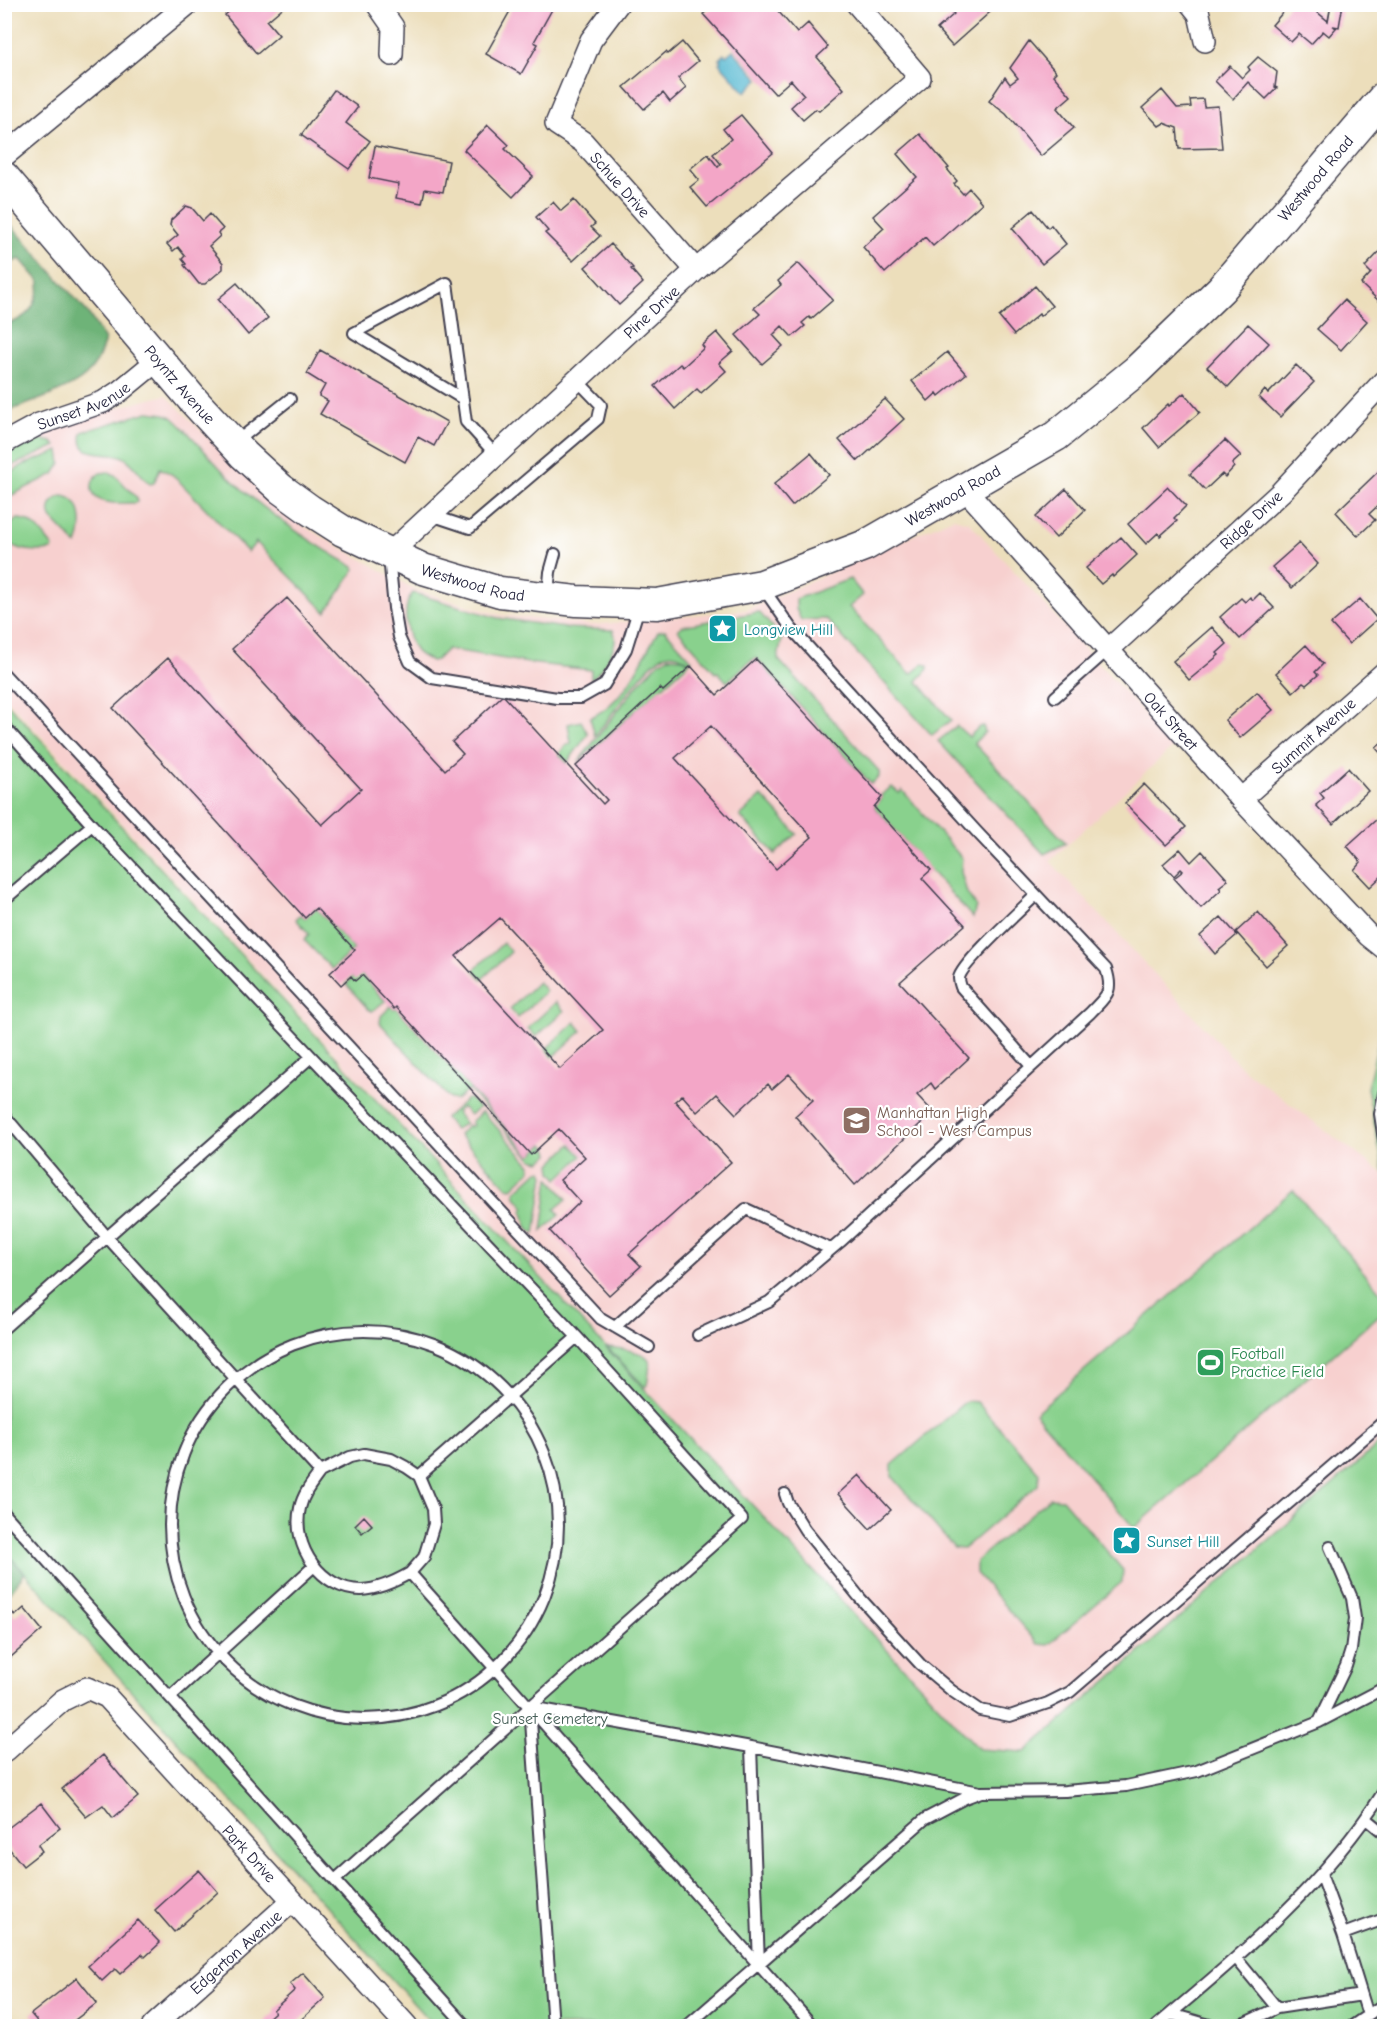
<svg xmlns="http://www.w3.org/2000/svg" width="1389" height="2031" font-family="'Comic Neue',sans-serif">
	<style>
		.built { fill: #f7d0cf }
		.green { fill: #89d18d; stroke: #567a64; stroke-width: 1.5 }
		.forest { fill: #6eb378; stroke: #486a5a; stroke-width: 1.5 }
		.water { fill: #52b7d0; stroke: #3a6c86; stroke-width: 1.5 }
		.building { fill: #f3a6c7; fill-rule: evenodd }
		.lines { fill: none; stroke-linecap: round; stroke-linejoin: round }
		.lane-casing { stroke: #403e4e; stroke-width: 14 }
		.street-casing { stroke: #403e4e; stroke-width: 24 }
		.secondary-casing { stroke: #403e4e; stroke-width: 33 }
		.lane { stroke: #fff; stroke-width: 10 }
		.street { stroke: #fff; stroke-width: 21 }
		.secondary { stroke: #fff; stroke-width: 30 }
		.labels { text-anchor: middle; stroke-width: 4.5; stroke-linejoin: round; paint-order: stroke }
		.street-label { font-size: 16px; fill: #22223b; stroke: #fff }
		.culture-label { font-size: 16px; fill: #0d838f; stroke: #fff; text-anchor: start }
		.education-label { font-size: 16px; fill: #785e54; stroke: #fff; text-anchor: start }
		.leisure-label { font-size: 16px; fill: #27864d; stroke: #fff; text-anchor: start }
		.park-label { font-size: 16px; fill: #465f58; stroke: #fff }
	</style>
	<rect width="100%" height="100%" fill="#fff"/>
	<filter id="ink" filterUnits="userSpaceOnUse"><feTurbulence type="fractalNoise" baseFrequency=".0167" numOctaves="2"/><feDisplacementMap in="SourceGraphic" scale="12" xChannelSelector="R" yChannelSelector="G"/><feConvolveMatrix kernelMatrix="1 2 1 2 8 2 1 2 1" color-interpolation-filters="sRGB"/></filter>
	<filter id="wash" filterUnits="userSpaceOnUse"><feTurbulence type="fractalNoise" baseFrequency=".008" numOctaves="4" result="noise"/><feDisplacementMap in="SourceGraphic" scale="24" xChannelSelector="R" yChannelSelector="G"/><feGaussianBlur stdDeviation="1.35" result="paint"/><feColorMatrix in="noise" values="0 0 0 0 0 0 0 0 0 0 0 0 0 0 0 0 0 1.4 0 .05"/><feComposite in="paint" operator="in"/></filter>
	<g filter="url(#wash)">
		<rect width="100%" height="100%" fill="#ecdebb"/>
		<path class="built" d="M166 395 284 515 416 590 500 615 592 625 746 610 953 518 969 522 1174 746 1050 861 1243 1069 1384 1174V1440L1025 1752 979 1749 5 697V455L42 427Z"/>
		<path class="green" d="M148 412 165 414 172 417C194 436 211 461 233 481 270 515 310 542 354 567L355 569 326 612 256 542 248 552 173 475 160 468 154 483 150 484C141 476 134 463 123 457 109 449 75 461 82 432Z
			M39 439 52 442 56 446 5 469V455L23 444Z
			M59 451 61 463 54 474 10 496H5V477L23 465Z
			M109 472 115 475 137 498V502L135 503C123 503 94 506 92 490 91 482 94 477 100 473Z
			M62 496C85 498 83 529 77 545L51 518C47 508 52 499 62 496Z
			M18 519C34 519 43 535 53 547L52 550C36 552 26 551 12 546L7 534 12 523Z
			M850 579 863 595 849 607 911 674 923 664 928 665V669L917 681 951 720 932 735 826 619 801 620 796 609V599Z
			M413 593 498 618 565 628 613 630C614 633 616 637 615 640 615 651 599 673 591 680V670L528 663 447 649 436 660 431 661C425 658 418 655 415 650 406 637 401 605 413 593Z
			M759 612 782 638 778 659 879 771V777L871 784 756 658 749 662 727 682 718 672 716 673 678 630 682 626Z
			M665 630 692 660 689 662C682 656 673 652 663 656 646 664 609 719 595 736L590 718C626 701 639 664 658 631Z
			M668 657 682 658 689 663 578 762 639 683 658 663Z
			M4 700 979 1749 1025 1752 1384 1440V2026H434L5 1551Z
			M581 721 588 734 567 763 559 754 564 747 571 743 568 724Z
			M957 726 969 737 979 727 983 726 985 732 974 743 1066 843 1044 854 938 741Z
			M892 787 899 793 902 790 962 858 961 872 967 893 976 906 973 918 874 807 882 798 881 795Z
			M762 796 797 834 775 854 740 816Z
			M316 908 354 949 332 969 304 940 309 934 296 919 301 914 305 918Z
			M503 943 511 952 482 979 474 970Z
			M362 975 385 1001 372 1011 368 1009 346 984 352 978Z
			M538 982 546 991 518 1018 510 1009Z
			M556 1002 564 1011 536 1037 528 1028Z
			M391 1006 394 1009 396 1007 531 1155 544 1144 549 1150 550 1154 541 1161 532 1159 469 1090 456 1100 450 1099 380 1023 381 1016Z
			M1384 1020V1172L1367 1088Z
			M575 1022 582 1031 553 1057 546 1049Z
			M467 1099H471L479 1108 470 1115 462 1107 456 1112 465 1123 455 1130 445 1118Z
			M482 1111 531 1165 530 1171 512 1188 507 1187 459 1135 468 1125 470 1127 473 1125 471 1122Z
			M571 1144 582 1156 558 1179 552 1172 551 1164Z
			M538 1171H542L544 1175 535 1234C523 1229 527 1219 522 1211L525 1208 516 1197 515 1192Z
			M549 1178 567 1199 555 1209 560 1215 542 1231Z
			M1293 1190 1384 1296V1311L1134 1528 1035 1413Z
			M607 1347C616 1348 645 1351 649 1360 651 1366 648 1378 647 1385L645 1387Z
			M966 1401 977 1402 1039 1473 1038 1485 963 1549 954 1548 892 1476V1465Z
			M1050 1498 1062 1499 1123 1570 1122 1582 1048 1645 1038 1644 976 1573V1561Z"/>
		<path class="forest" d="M4 217 88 313 105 340C101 352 97 365 87 374 73 389 25 405 5 412V325C29 318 36 307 40 282L20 259 5 265Z
			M4 1551 25 1573 11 1591 5 1594Z"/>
		<path class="water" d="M733 50 759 79 745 92 719 63 721 61 719 59 724 54 726 56Z"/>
		<g id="blocks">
			<path class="building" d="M238 4H287L267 21 279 35 257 54 225 15Z
				M514 4H555L534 42 538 44 521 74 486 54Z
				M708 4H772L797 33 808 23 828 47 817 57 844 89 819 111 816 109 803 120 791 107 804 95 791 80 775 94 703 14 711 8Z
				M945 4H999L952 46 937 29 954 14Z
				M1290 4H1321L1316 11 1328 21 1331 4H1343L1339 27 1333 26 1336 28 1329 36 1323 31 1311 44 1299 34 1291 42 1272 25Z
				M1029 41 1056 72 1053 75 1071 96 1057 108 1074 128 1041 156 1006 114 989 101 1005 77 1010 84 1018 78 1010 68Z
				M682 42 698 61 678 78 686 88 670 102 663 93 644 109 624 87 666 52 668 54Z
				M1258 57 1277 72 1275 87 1277 88 1266 99 1248 82 1233 99 1215 81 1230 66 1242 78 1250 70 1248 67Z
				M334 90 358 107 346 123 370 141 349 169 301 135Z
				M1162 90 1177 108 1191 107 1190 100 1203 99 1204 107 1218 106 1222 148 1179 149 1177 128 1164 123 1159 126 1142 108Z
				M741 115 773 153 707 207 690 187 699 180 690 169 708 154 718 167 721 164 713 154 731 139 723 129Z
				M488 125 509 145 505 149 533 176 513 197 464 150Z
				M920 134 949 168 947 169 957 181 954 184 963 194 969 188 982 203 933 246 925 237 885 273 863 247 884 228 873 216 917 177 897 154Z
				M375 146 449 161 443 192 425 189 422 203 396 198 399 184 369 178Z
				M574 200 595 224 591 227 600 236 573 261 545 233 548 231 536 217 553 202 561 211Z
				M186 206 192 208 203 221 210 214 223 229 218 233 220 236 209 246 223 263V269L205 284H199L184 265 186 264 182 259 185 256 178 247 173 251 167 244 178 235 170 225 171 220Z
				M1033 210 1048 228 1051 225 1066 244 1042 264 1012 228Z
				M611 244 633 268 631 269 643 283 619 305 585 267Z
				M1380 251 1384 255V300L1381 303 1361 284 1371 273 1365 267Z
				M798 263 833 300 811 319 809 317 802 323 805 326 792 337 782 326 773 335 783 346 762 364 736 335 760 314 754 308 781 285 778 281Z
				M237 283 268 318 248 335 218 299Z
				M1035 286 1052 306 1040 316 1039 314 1014 335 999 317Z
				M1344 300 1367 321 1341 350 1317 329Z
				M1248 324 1269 343 1228 387 1207 367Z
				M717 332 733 351 719 363 726 371 701 393 697 389 675 409 655 386 680 364 683 367 704 348 702 345Z
				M320 350 447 422 434 446 418 437 405 462 320 414 328 401 319 396 325 385 307 374Z
				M947 352 966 374 939 396 937 393 928 401 912 381Z
				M1296 365 1314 382 1280 417 1259 397 1265 390 1268 394Z
				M1184 393 1200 412 1159 447 1143 428 1168 404 1169 406Z
				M885 399 904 419 858 461 839 440Z
				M1225 440 1241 456 1232 464 1234 467 1225 477 1222 474 1205 490 1190 474Z
				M811 453 829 475 792 506 774 484Z
				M1384 466V500L1369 514 1375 520 1358 536 1336 512Z
				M1168 487 1186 506 1174 518 1177 521 1160 536 1158 533 1146 544 1128 524Z
				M1066 489 1085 510 1056 538 1036 517Z
				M1121 537 1137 555 1113 577 1112 575 1101 584 1086 568Z
				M1299 543 1318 564 1292 588 1272 567Z
				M1260 593 1274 608 1240 639 1220 617 1241 598 1245 602 1250 597 1253 600Z
				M287 598 445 770 463 754 452 742 503 695 603 804 607 800 576 766 660 688 663 691 691 666 717 695 756 659 882 797 874 807 931 870 922 878 965 925 900 982 969 1058 935 1089 931 1083 917 1095 933 1112 855 1185 795 1116 813 1100 789 1074 772 1089 768 1084 736 1114 717 1094 697 1112 682 1095 675 1101 731 1162 629 1254 641 1266 609 1295 550 1231 580 1202 560 1180 585 1157 559 1129 531 1155 396 1007 394 1009 362 975 355 981 351 976 341 985 330 973 355 950 316 908 305 918 113 708 168 658 322 825 361 789 232 649ZM711 726 812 837 776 869 675 758ZM500 918 603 1030 560 1069 456 956Z
				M1360 599 1377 619 1349 644 1331 624Z
				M1212 627 1227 644 1217 653 1219 655 1189 680 1173 661Z
				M1306 645 1323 664 1315 672 1318 675 1306 685 1303 683 1293 692 1276 673Z
				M1257 692 1273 710 1240 738 1225 720Z
				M1384 741V757L1376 748Z
				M1348 768 1368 791 1333 824 1316 805 1324 798 1320 793Z
				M1144 784 1186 827 1166 845 1125 803Z
				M1377 819 1384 827V874L1370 887 1354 870 1361 862 1347 846Z
				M1180 849 1191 862 1202 851 1228 880 1219 887 1221 890 1201 908 1174 878 1183 871 1181 869 1174 876 1163 864Z
				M1258 912 1288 946 1266 966 1236 932Z
				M1221 917 1237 935 1215 954 1200 936Z
				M859 1475 891 1510 870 1529 838 1494Z
				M364 1516 372 1525 362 1533 355 1525Z
				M8 1607 15 1616 24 1608 42 1630 4 1663V1610Z
				M103 1755 138 1797 113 1818 103 1805 86 1817 62 1789Z
				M41 1803 60 1828 38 1845 42 1851 23 1866 4 1842V1831Z
				M199 1870 218 1892 174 1932 155 1910Z
				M138 1920 160 1943 145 1957 142 1954 120 1974 115 1969 102 1981 88 1966Z
				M303 1973 325 1998 294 2026H270L265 2021 275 2012 273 2010 295 1990 290 1984Z
				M77 1978 97 2003 67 2026H41L31 2014Z"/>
		</g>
	</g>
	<g filter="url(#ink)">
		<use href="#blocks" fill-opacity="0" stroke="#403e4e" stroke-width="1.5"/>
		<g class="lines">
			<defs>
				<path id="lane" d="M463 399 354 333 447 283 466 422 496 455
					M236 442 290 399
					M431 515 470 528 598 419 601 405 577 380
					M389 556 394 608 399 637 410 662 432 678 557 698H581L604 685 626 649 640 604
					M548 595 550 572 555 554
					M4 674 601 1319 649 1347
					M1055 697 1109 649
					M4 726 92 825 577 1337 742 1519 335 1880
					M4 900 92 825
					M1031 1066 961 987C960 984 959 981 959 978 961 964 1023 908 1036 895
					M1384 1093 1380 1114 1384 1140
					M4 1115 107 1237 320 1472 350 1457 364 1454 391 1459 406 1467 419 1476 433 1509 434 1524 424 1557 410 1573 813 2026
					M615 1327 746 1209C775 1222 802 1237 831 1249
					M4 1328 311 1057
					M170 1525a194 194 0 1 1 388 0a194 194 0 1 1-388 0Z
					M698 1335 769 1302 840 1242 1090 1013C1106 996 1114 993 1106 969L976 831 791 628 763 588
					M320 1472C312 1483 303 1494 300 1508 291 1546 322 1591 362 1590 380 1589 396 1581 410 1573
					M419 1476 577 1337
					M785 1494 788 1503 805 1530 860 1598 920 1664 952 1691 980 1710 1010 1716 1048 1703 1070 1692 1384 1421
					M4 1513 466 2026
					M170 1697 314 1566
					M1319 1722 1346 1666 1351 1650 1355 1618 1352 1598 1330 1547
					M751 1747 980 1792
					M1367 1819 1384 1833
					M1321 1874 1343 1934 1368 2015
					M1343 1934 1384 1919
					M1236 1958 1277 2008
					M1171 2014 1213 2026
					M553 2026 530 1707 751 1747 759 1965
					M687 2026 925 1819 965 1798 981 1792 1065 1791 1126 1786 1197 1771 1319 1722 1384 1688
					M1156 2026C1240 1956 1325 1884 1384 1791
					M1238 2026 1277 2008 1362 1995
					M1352 2026 1384 2004"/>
				<g id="street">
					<path d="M377 4 393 27 392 55"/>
					<path id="s1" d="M618 4 591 40 556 124 583 142 696 270"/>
					<path d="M1191 4 1199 14 1205 41"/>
					<path d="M4 156 188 4"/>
					<path id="s2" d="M4 443 39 424 103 402 120 391 159 359"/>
					<path id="s3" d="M965 489 1241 799 1369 936 1384 948"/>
					<path id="s4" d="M389 554 696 270 920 78 857 4"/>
					<path id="s5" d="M1109 649 1281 492 1384 381"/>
					<path id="s6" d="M1241 799 1384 673"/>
					<path id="s7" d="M4 1752 63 1700 87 1688 107 1697 407 2026"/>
					<path id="s8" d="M153 2026 292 1901"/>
				</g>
				<g id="secondary">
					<path id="s9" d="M4 177 192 399 244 455 281 489 310 510 343 531 423 569 500 592 576 601 657 604 762 585 866 545 1056 436 1137 370 1221 289 1384 97"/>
				</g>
			</defs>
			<use href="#lane" class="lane-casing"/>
			<use href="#street" class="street-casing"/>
			<use href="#secondary" class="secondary-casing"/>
			<use href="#lane" class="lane"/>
			<use href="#street" class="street"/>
			<use href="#secondary" class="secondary"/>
		</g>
	</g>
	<defs>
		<symbol id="sight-square" viewBox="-11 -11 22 22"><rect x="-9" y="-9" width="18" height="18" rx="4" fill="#0f9aa8" stroke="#fff"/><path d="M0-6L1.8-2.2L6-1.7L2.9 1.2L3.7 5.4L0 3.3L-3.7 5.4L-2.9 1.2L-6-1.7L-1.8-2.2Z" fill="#fff"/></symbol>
		<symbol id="school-square" viewBox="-11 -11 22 22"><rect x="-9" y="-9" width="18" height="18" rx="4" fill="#8d6e63" stroke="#fff"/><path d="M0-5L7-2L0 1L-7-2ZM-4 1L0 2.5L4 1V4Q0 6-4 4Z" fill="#fff"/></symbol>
		<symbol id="stadium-square" viewBox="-11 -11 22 22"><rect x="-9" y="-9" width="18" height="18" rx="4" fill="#2e9e5b" stroke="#fff"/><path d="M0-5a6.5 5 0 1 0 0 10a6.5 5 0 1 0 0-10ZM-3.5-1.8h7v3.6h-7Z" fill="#fff"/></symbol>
	</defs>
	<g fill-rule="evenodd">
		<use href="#sight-square" x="706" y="612" width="33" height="33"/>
		<use href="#school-square" x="840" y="1104" width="33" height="33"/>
		<use href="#stadium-square" x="1194" y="1346" width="33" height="33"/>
		<use href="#sight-square" x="1110" y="1524" width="33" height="33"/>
	</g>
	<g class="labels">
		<g class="street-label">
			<text dy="6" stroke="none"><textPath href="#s9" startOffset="1623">Westwood Road</textPath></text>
			<text dy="6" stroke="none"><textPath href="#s1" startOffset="225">Schue Drive</textPath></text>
			<text dy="6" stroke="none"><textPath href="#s4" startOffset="357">Pine Drive</textPath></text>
			<text dy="6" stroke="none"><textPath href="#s9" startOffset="272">Poyntz Avenue</textPath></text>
			<text dy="6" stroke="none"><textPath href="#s2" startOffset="88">Sunset Avenue</textPath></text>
			<text dy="6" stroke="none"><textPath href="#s9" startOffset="1137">Westwood Road</textPath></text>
			<text dy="6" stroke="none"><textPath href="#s5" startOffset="192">Ridge Drive</textPath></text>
			<text dy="6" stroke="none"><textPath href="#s9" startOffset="633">Westwood Road</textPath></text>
			<text dy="6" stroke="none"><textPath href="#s3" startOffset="310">Oak Street</textPath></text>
			<text dy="6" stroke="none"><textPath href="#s6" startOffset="96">Summit Avenue</textPath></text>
			<text dy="6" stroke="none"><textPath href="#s7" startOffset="339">Park Drive</textPath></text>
			<text dy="6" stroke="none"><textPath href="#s8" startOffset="111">Edgerton Avenue</textPath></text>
		</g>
		<g class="culture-label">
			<text x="744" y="635">Longview Hill</text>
			<text x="1147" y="1547">Sunset Hill</text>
		</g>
		<g class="education-label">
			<text x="877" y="1118">Manhattan High<tspan x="877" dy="18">School - West Campus</tspan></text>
		</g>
		<g class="leisure-label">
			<text x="1231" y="1359">Football<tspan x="1231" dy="18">Practice Field</tspan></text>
		</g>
		<g class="park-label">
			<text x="550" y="1724">Sunset Cemetery</text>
		</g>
	</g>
	<rect width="1389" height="2031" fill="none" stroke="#fff" stroke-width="24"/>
</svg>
